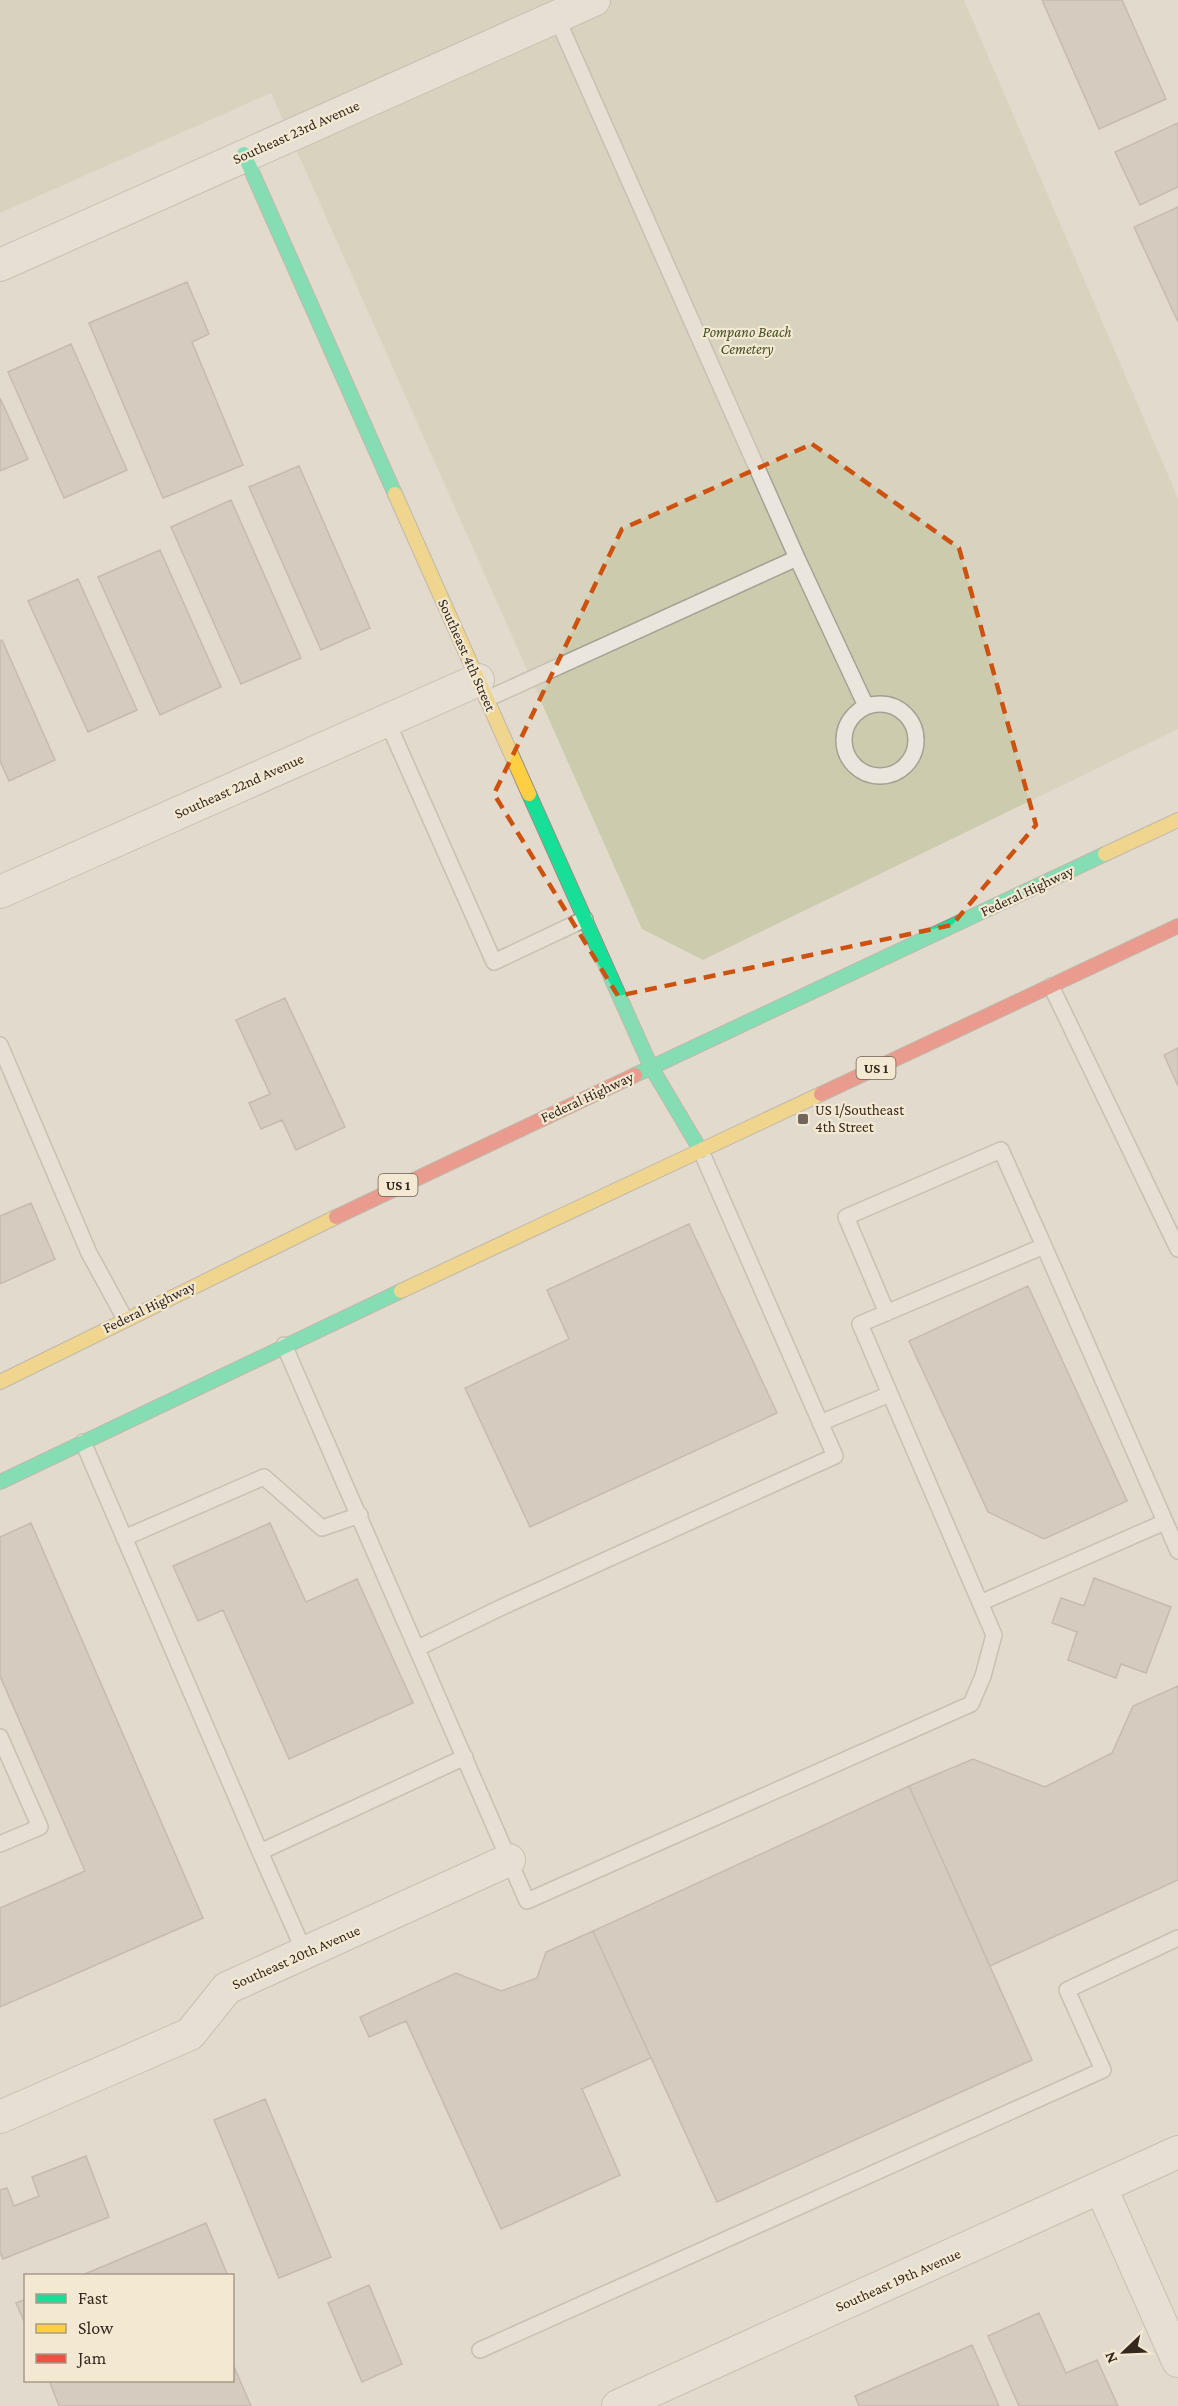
<svg xmlns="http://www.w3.org/2000/svg" width="1178" height="2406" font-family="'Crimson Pro',serif">
	<style>
		.cemetery { fill: #cccbae }
		.building { fill: #c5b9ad; stroke: #a2968c; stroke-width: 1.5 }
		.lines { fill: none; stroke-linecap: round; stroke-linejoin: round }
		.lane-casing { stroke: #a7a095; stroke-width: 18 }
		.street-casing { stroke: #a7a095; stroke-width: 34 }
		.fast-casing { stroke: #978f85; stroke-width: 16 }
		.slow-casing { stroke: #978f85; stroke-width: 16 }
		.jam-casing { stroke: #978f85; stroke-width: 16 }
		.lane { stroke: #eae6dd; stroke-width: 15 }
		.street { stroke: #eae6dd; stroke-width: 32 }
		.fast { stroke: #16e098; stroke-width: 14 }
		.slow { stroke: #ffcf43; stroke-width: 14 }
		.jam { stroke: #f24e42; stroke-width: 14 }
		.marked { fill: none; stroke: #cd520f; stroke-width: 4.5; stroke-dasharray: 12 8; stroke-linejoin: round }
		.poi-dot { fill: #72665b; stroke: #f3e9d2; stroke-width: 2 }
		.labels { text-anchor: middle; stroke-width: 4.5; stroke-linejoin: round; paint-order: stroke }
		.shield { fill: #f3e9d2; stroke: #6e6254; stroke-width: 1.5 }
		.shield-label { font-size: 14px; font-weight: bold; fill: #35281e }
		.street-label { font-size: 15px; fill: #35281e; stroke: #f3e9d2 }
		.park-label { font-size: 15px; font-style: italic; fill: #465026; stroke: #f3e9d2 }
		.poi-label { font-size: 15px; fill: #35281e; stroke: #f3e9d2; text-anchor: start }
	</style>
	<rect width="100%" height="100%" fill="#e2dacc"/>
	<path class="cemetery" d="M0 0H964L1178 498V729L703 960 642 929 271 93 0 213Z"/>
	<path class="building" d="M1042 0H1122L1166 99 1099 129Z
		M1178 123V187L1140 205 1115 152Z
		M1178 207V322L1134 227Z
		M187 282 209 334 192 342 243 465 163 498 89 323Z
		M71 344 127 470 64 498 8 372Z
		M0 398 28 459 0 471Z
		M299 466 370 628 321 650 249 487Z
		M231 500 301 658 241 684 171 527Z
		M160 550 221 687 160 715 98 577Z
		M78 579 137 710 88 732 28 601Z
		M2 640 55 760 9 781 0 761V641Z
		M285 998 345 1127 296 1150 282 1120 261 1129 249 1103 270 1094 236 1020Z
		M1178 1048V1086L1164 1055Z
		M31 1203 55 1259 0 1284V1216Z
		M689 1224 777 1413 530 1527 465 1388 569 1339 547 1290Z
		M1028 1286 1127 1501 1044 1539 988 1512 909 1341Z
		M31 1523 203 1918 0 2007V1908L85 1871 0 1676V1537Z
		M270 1523 306 1602 357 1579 413 1703 289 1759 223 1610 198 1621 173 1566Z
		M1094 1578 1171 1607 1146 1673 1121 1664 1116 1678 1068 1660 1077 1632 1052 1623 1061 1598 1084 1606Z
		M1178 1686V1880L990 1966 909 1786 973 1759 1045 1787 1112 1753 1133 1706Z
		M909 1786 1032 2060 717 2202 593 1931Z
		M593 1931 651 2058 582 2089 620 2175 501 2229 406 2021 369 2037 360 2017 456 1973 501 1991 537 1978 546 1952Z
		M265 2099 331 2257 279 2278 214 2120Z
		M86 2156 109 2217 3 2259 0 2252V2190L7 2188 14 2206 39 2196 32 2177Z
		M206 2223 228 2276H80Z
		M369 2285 402 2364 362 2382 328 2303Z
		M26 2299V2326L16 2303Z
		M1039 2313 1066 2373 1097 2360 1118 2406H1019L988 2336Z
		M972 2345 999 2406H859L855 2396Z
		M232 2362 251 2406H59L49 2380H232Z"/>
	<g class="lines">
		<defs>
			<path id="lane" d="M797 558 866 706
				M487 699 797 558 556 16
				M844 740a36 36 0 1 1 72 0a36 36 0 1 1-72 0Z
				M387 721 494 962 585 919
				M1051 986 1178 1249
				M0 1045 89 1253 125 1319
				M887 1313 846 1217 1001 1150 1044 1246
				M284 1345 527 1901 971 1704 983 1676 994 1635 890 1394 820 1423
				M890 1394 860 1324 1044 1246 1178 1551
				M83 1442 260 1852
				M124 1538 264 1477 322 1528 360 1515
				M980 1603 1165 1522
				M418 1648 500 1608 835 1456 701 1151
				M0 1737 40 1827 0 1844
				M305 1953 260 1852 465 1757
				M480 2350 1103 2070 1067 1990 1178 1938"/>
			<path id="street" d="M0 265 594 0
				M0 892 478 680
				M0 2117 190 2034 227 1988 509 1860
				M1101 2188 1178 2361
				M618 2406 1178 2152"/>
			<path id="fast" d="M244 154 395 494
				M529 794 651 1067 701 1151
				M635 1075 1105 854
				M0 1482 401 1291"/>
			<path id="slow" d="M395 494 529 794
				M1105 854 1178 820
				M401 1291 821 1094
				M0 1382 336 1217"/>
			<path id="jam" d="M821 1094 1178 926
				M336 1217 635 1075"/>
		</defs>
		<use href="#lane" class="lane-casing"/>
		<use href="#street" class="street-casing"/>
		<use href="#fast" class="fast-casing"/>
		<use href="#slow" class="slow-casing"/>
		<use href="#jam" class="jam-casing"/>
		<use href="#lane" class="lane"/>
		<use href="#street" class="street"/>
		<use href="#fast" class="fast"/>
		<use href="#slow" class="slow"/>
		<use href="#jam" class="jam"/>
	</g>
	<path d="M0 0H1178V2406H0ZM812 444 959 548 1036 825 952 925 618 996 494 794 622 529Z" fill="#e2dacc" fill-opacity=".55" fill-rule="evenodd"/>
	<path class="marked" d="M812 444 959 548 1036 825 952 925 618 996 494 794 622 529Z"/>
	<rect class="poi-dot" x="797" y="1113" width="12" height="12" rx="3"/>
	<g class="labels">
		<g class="shield">
			<rect x="856.5" y="1057" width="39" height="22" rx="4.5"/>
			<rect x="378.5" y="1174" width="39" height="22" rx="4.5"/>
		</g>
		<g class="shield-label">
			<text x="876" y="1073">US 1</text>
			<text x="398" y="1190">US 1</text>
		</g>
		<g class="street-label">
			<text transform="translate(296 132) rotate(-24)" y="5">Southeast 23rd Avenue</text>
			<text transform="translate(467 655) rotate(66)" y="5">Southeast 4th Street</text>
			<text transform="translate(239 786) rotate(-24)" y="5">Southeast 22nd Avenue</text>
			<text transform="translate(1027 891) rotate(-25)" y="5">Federal Highway</text>
			<text transform="translate(587 1097) rotate(-25)" y="5">Federal Highway</text>
			<text transform="translate(149 1307) rotate(-26)" y="5">Federal Highway</text>
			<text transform="translate(296 1957) rotate(-24)" y="5">Southeast 20th Avenue</text>
			<text transform="translate(898 2280) rotate(-24)" y="5">Southeast 19th Avenue</text>
		</g>
		<g class="park-label">
			<text x="747" y="337">Pompano Beach<tspan x="747" dy="17">Cemetery</tspan></text>
		</g>
		<g class="poi-label">
			<text x="815" y="1115">US 1/Southeast<tspan x="815" dy="17">4th Street</tspan></text>
		</g>
	</g>
	<rect x="24" y="2274" width="210" height="108" fill="#f3e9d2" stroke="#a79c8a" stroke-width="1.5"/>
	<rect x="36" y="2294" width="30" height="9" fill="#16e098" stroke="#a79c8a" stroke-width="1.5"/>
	<text x="78" y="2304" font-size="18" fill="#35281e">Fast</text>
	<rect x="36" y="2324" width="30" height="9" fill="#ffcf43" stroke="#a79c8a" stroke-width="1.5"/>
	<text x="78" y="2334" font-size="18" fill="#35281e">Slow</text>
	<rect x="36" y="2354" width="30" height="9" fill="#f24e42" stroke="#a79c8a" stroke-width="1.5"/>
	<text x="78" y="2364" font-size="18" fill="#35281e">Jam</text>
	<g transform="translate(1124 2352) rotate(247)" stroke="#f3e9d2" stroke-width="4.5" paint-order="stroke">
	<path d="M0-4.5L10 22L0 15L-10 22Z" fill="#35281e"/>
	<text y="-9" font-size="16" font-weight="bold" text-anchor="middle" fill="#35281e">N</text>
	</g>
</svg>
